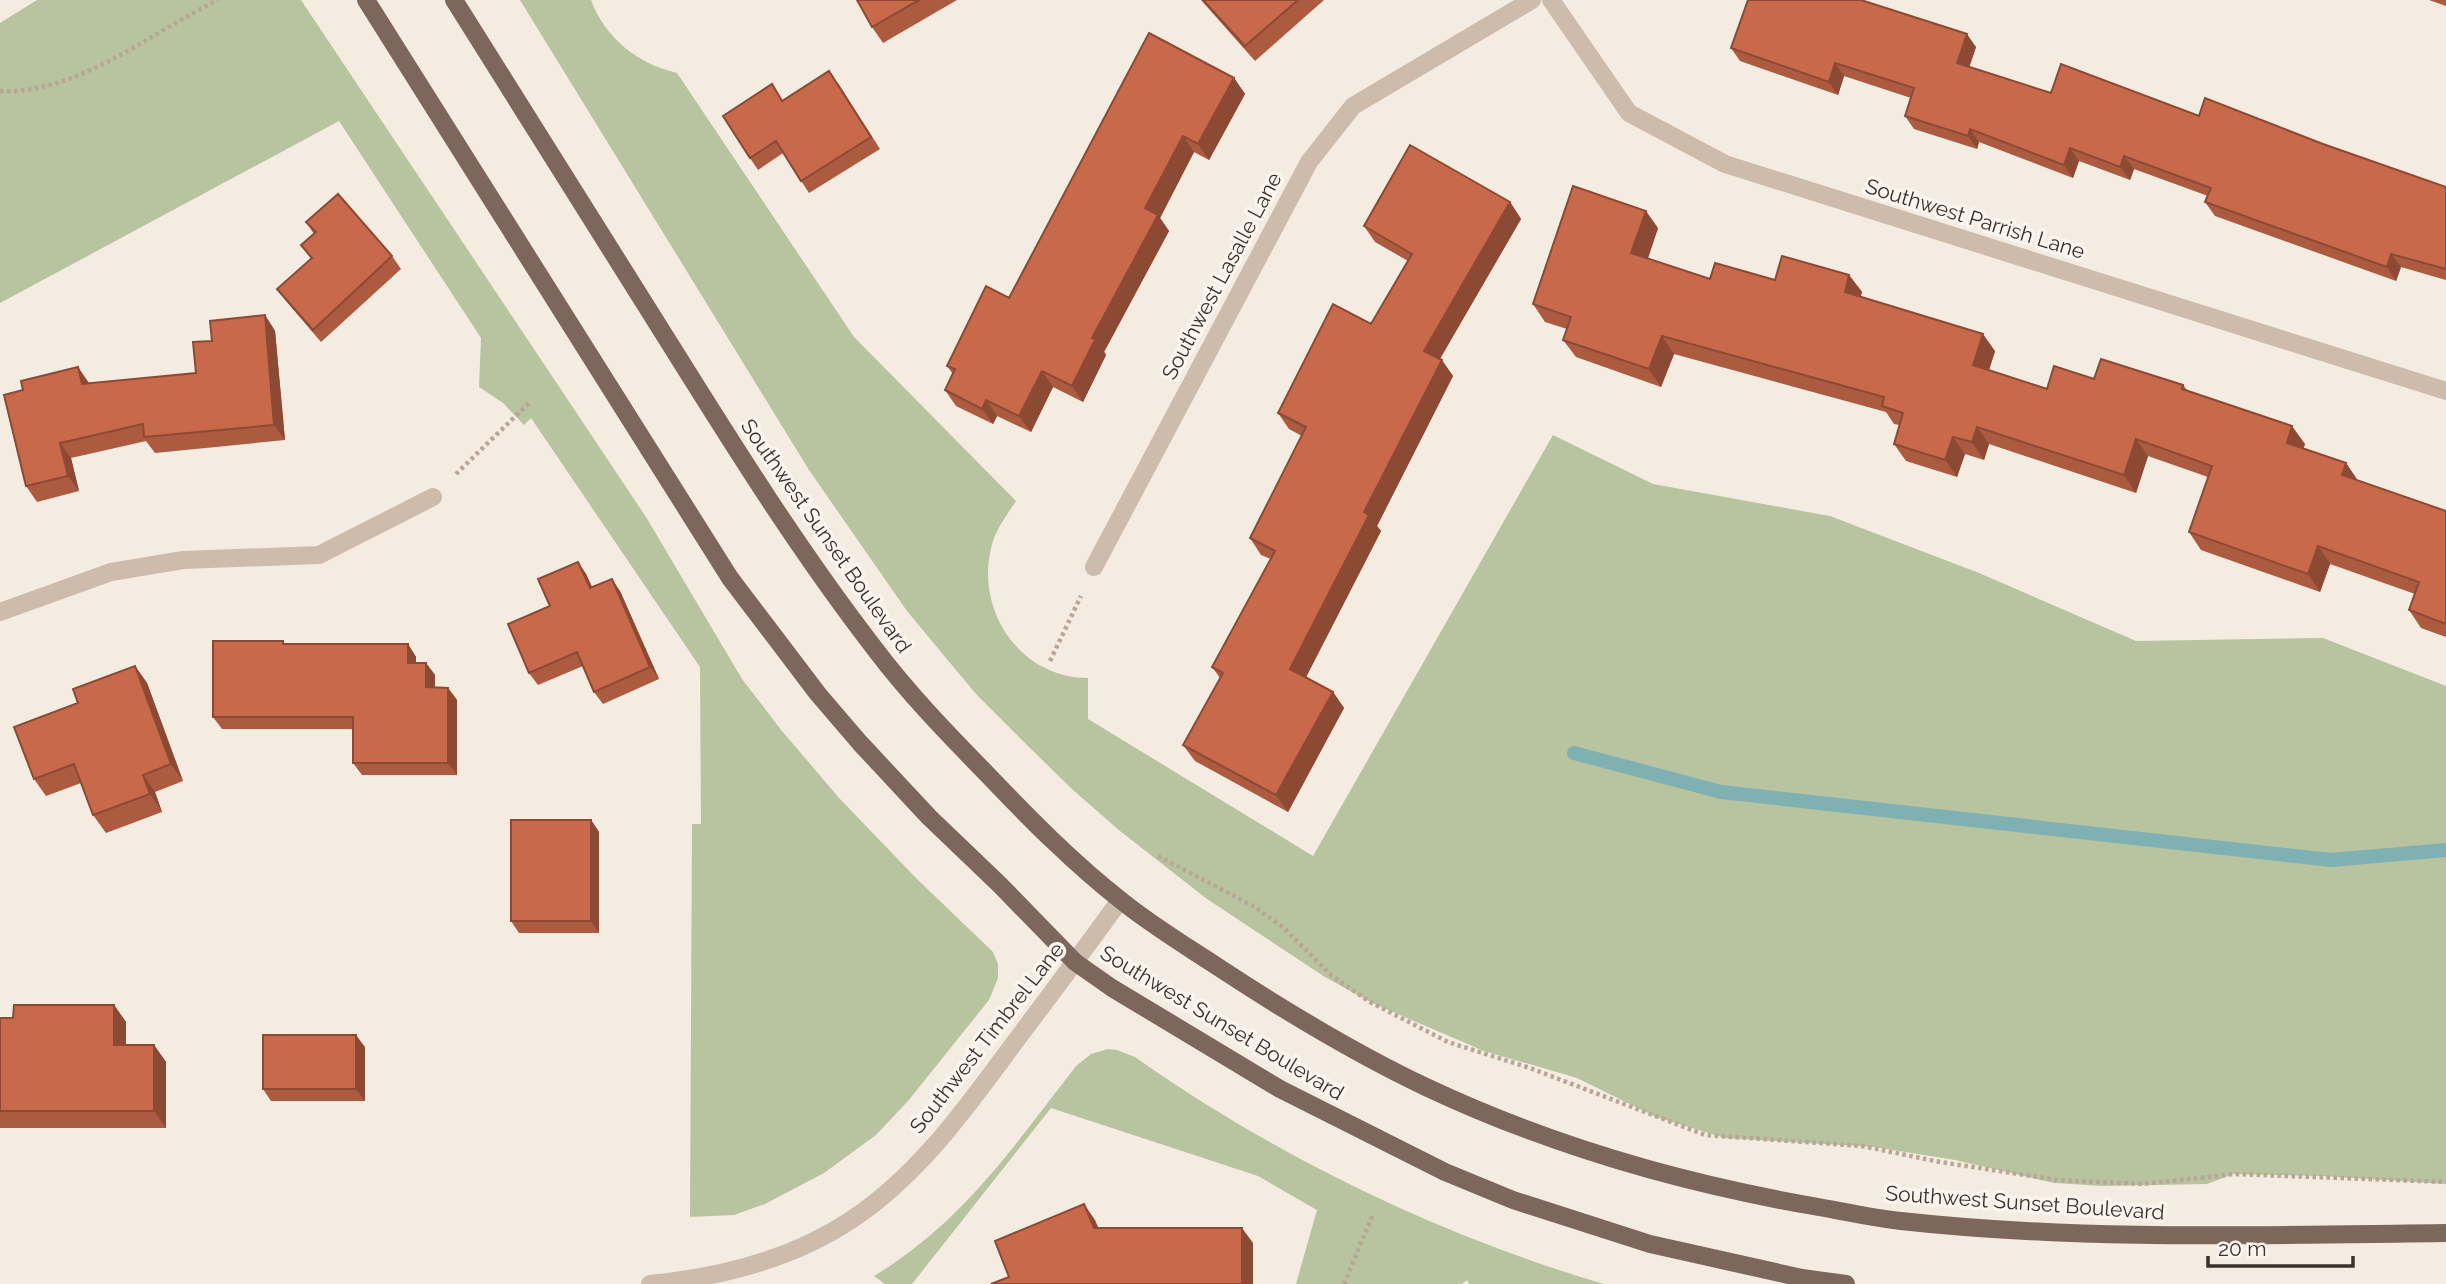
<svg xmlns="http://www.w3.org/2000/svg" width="2446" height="1284" font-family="Raleway,sans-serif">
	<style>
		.green { fill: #b8c4a0 }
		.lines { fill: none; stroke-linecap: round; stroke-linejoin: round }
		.stream { stroke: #7fb0b2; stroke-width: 14 }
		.path { stroke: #b9a596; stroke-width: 4.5; stroke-dasharray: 3.5 3.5; stroke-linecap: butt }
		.minor { stroke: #cdbbac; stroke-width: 18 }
		.major { stroke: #7d675c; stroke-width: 18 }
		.wall { fill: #ac5a40 }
		.shaded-wall { fill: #8c4a34 }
		.building { fill: #c8694b; stroke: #8c4a34; stroke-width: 2 }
		.labels { text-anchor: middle; stroke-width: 7; stroke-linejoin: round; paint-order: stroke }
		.street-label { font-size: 21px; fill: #3b302b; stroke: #fbf5ee }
	</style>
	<rect width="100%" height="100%" fill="#f4ebe1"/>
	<path class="green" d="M37 0H301L646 517 742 679 782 731 840 799 916 878 993 952 998 964V978L989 1000 908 1101 876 1135 824 1173 765 1204 734 1215 690 1217 692 824H701L700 667 531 418 524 425 503 403 479 387 481 338 339 121 0 303V23Z
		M520 0H591C605 38 638 64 677 73L854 337 1016 501C1009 512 999 525 994 538 971 604 1017 678 1088 678V719L1313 856 1553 435 1653 484 1830 516 1979 573 2136 641 2323 638 2446 686V1184L2322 1176 2234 1174 2207 1184 2103 1186 2054 1183 1955 1160 1874 1147 1725 1138 1656 1117 1577 1078 1484 1051 1372 1003 1325 977 1207 899 1120 831 1073 790 1032 750 976 694 941 652 907 611 809 470Z
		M1108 1049 1117 1050 1135 1057C1275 1156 1441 1236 1604 1284H1469L1467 1280 1462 1284H1296L1317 1210 1258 1176 1051 1108 912 1284H885L874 1276C963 1222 1013 1147 1076 1066L1091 1054Z"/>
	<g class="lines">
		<path class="stream" d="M1574 753 1721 792 2331 860 2446 850"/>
		<path class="path" d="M0 91C76 95 152 32 218 0
			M456 474 530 402
			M1050 661 1081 596
			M1158 856 1253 906 1283 927 1332 976 1370 1002 1448 1042 1530 1068 1705 1135 1862 1146 1940 1162 2058 1180 2143 1184 2234 1174 2446 1182
			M1344 1284 1373 1214"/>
		<path class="minor" d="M1551 0 1629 113 1725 164 2446 391
			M1094 567 1309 162 1353 106 1532 0
			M0 612 111 572 183 560 319 555 433 497
			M650 1284C721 1277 791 1260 851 1220 915 1178 961 1115 1006 1054 1044 1003 1083 952 1120 900"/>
		<path class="major" d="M366 0 730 578 818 694 860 743 929 817 1000 885 1075 962 1112 988 1280 1089 1445 1172 1513 1200 1650 1244 1802 1278 1846 1284
			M454 0C526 115 598 229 670 344 735 448 800 552 875 649 908 693 947 733 985 772 1029 818 1073 863 1123 902 1153 926 1186 946 1218 967 1285 1011 1354 1053 1426 1087 1549 1145 1680 1183 1813 1206 1842 1211 1872 1218 1901 1221 2082 1241 2264 1235 2446 1233"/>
	</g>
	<path class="wall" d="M857 0H957L883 43 872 27Z
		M1201 0H1324L1255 61Z
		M2429 0H2446V6Z
		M1869 3 1976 47 1969 67 2051 93 2199 116 2323 144 2446 187V280L2401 267 2396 281 2215 216 2205 202 2208 196 2134 169 2130 180 2079 161 2073 178 1979 142 1977 149 1914 129 1905 116 1911 98 1844 76 1838 95 1740 61 1731 48Z
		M1234 78 1245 94 1209 160 1194 152 1160 218 1169 231 1104 352 1106 355 1083 402 1053 387 1031 432 997 416 993 424 956 406 945 390 953 374 947 366Z
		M838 83 880 149 809 193 783 153 758 170 750 158 783 100Z
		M1510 202 1521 219 1440 359 1453 376 1377 526 1381 531 1306 677 1333 692 1344 708 1288 812 1195 761 1183 745 1220 678 1212 667 1271 559 1261 555 1250 538 1302 436 1289 429 1278 413 1371 324 1408 261 1375 242 1364 226Z
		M306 222 392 256 401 269 321 342 286 301 277 289 311 259 301 245 314 234Z
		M1658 228 1648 258 1710 279 1775 280 1849 275 1862 292 1860 297 1995 351 1989 370 2047 389 2094 379 2183 385 2187 390 2305 444 2303 449 2346 463 2358 481 2446 511V637L2421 628 2409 610 2415 594 2330 564 2320 592 2201 550 2189 532 2208 477 2148 456 2136 493 1989 444 1984 460 1965 454 1957 477 1906 461 1894 444 1899 425 1894 424 1886 412 1674 354 1661 387 1576 357 1563 340 1567 329 1545 322 1533 304Z
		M265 315 275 331 285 440 155 453 146 441 71 458 79 491 37 502 26 486 89 383 196 373 212 341Z
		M578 562 586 574 592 587 620 591 659 679 603 704 594 692 583 666 538 685 529 673 550 606Z
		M283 641 285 644H408L416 657V663H426L435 675V687L448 688 457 700V775H362L353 763V729H222L213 717Z
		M135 666 147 683 183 781 155 792 162 812 106 833 93 815 81 783 46 796 34 779 78 703Z
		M591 820 599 832V933H519L511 921Z
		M114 1005 126 1022V1045H154L166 1062V1128H0V1018H13Z
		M365 1047V1101H271L263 1089Z"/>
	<path class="shaded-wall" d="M1967 34 1976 47 1966 77 1957 63Z
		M1835 63 1844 76 1838 95 1829 82Z
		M1234 78 1245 94 1209 160 1198 144Z
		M1970 129 1979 142 1977 149 1968 136Z
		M1183 136 1194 152 1160 218 1169 231 1104 352 1106 355 1083 402 1072 386 1145 208Z
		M2070 148 2079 161 2073 178 2064 165Z
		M2124 156 2134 169 2130 180 2120 167Z
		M1510 202 1521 219 1435 367 1424 351Z
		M1646 211 1658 228 1644 270 1631 253Z
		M2391 254 2401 267 2396 281 2387 267Z
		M1849 275 1862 292 1857 310 1845 292Z
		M265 315 275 331 285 440 274 425Z
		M1983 334 1995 351 1985 383 1973 365Z
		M1662 336 1674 354 1661 387 1649 369Z
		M1442 360 1453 376 1377 526 1381 531 1302 685 1290 669 1364 512Z
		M78 367 89 383 93 399 82 384Z
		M1042 371 1053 387 1031 432 1019 416Z
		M986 400 997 416 993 424 982 409Z
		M2292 426 2305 444 2299 461 2287 443Z
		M1977 427 1989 444 1984 460 1972 442Z
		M1953 437 1965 454 1957 477 1945 460Z
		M2136 439 2148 456 2136 493 2124 475Z
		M60 443 71 458 79 491 68 476Z
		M2346 463 2358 481 2342 475Z
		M2318 546 2330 564 2320 592 2308 574Z
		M578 562 586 574 598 600 590 588Z
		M612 579 620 591 659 679 650 667Z
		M408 644 416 657V675L408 663Z
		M426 663 435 675V699L426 687Z
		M135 666 147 683 183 781 171 764Z
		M448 688 457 700V775L448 763Z
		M1333 692 1344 708 1288 812 1276 795Z
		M143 775 155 792 162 812 150 794Z
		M591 820 599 832V933L591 921Z
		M114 1005 126 1022V1062L114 1045Z
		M356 1035 365 1047V1101L356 1089Z
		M154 1045 166 1062V1128L154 1111Z
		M1084 1204 1095 1220 1105 1243 1094 1228Z
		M1242 1228 1253 1243V1284H1242Z"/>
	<path class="building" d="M857 0H919L872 27Z
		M1203 0H1298L1245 46Z
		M1748 0H1861L1967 34 1957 63 2051 93 2061 64 2199 116 2205 98 2323 144 2446 187V269L2391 254 2387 267 2205 202 2211 188 2124 156 2120 167 2070 148 2064 165 1970 129 1968 136 1905 116 1914 88 1835 63 1829 82 1731 48Z
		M1149 33 1234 78 1198 144 1183 136 1145 208 1158 215 1092 338 1095 340 1072 386 1042 371 1019 416 986 400 982 409 945 390 955 369 947 366 986 286 1009 298Z
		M829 71 871 137 801 181 776 141 750 158 723 116 772 84 782 101Z
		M1410 145 1510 202 1424 351 1442 360 1364 512 1369 515 1290 669 1333 692 1276 795 1183 745 1223 673 1212 667 1275 551 1250 538 1306 427 1278 413 1333 304 1371 324 1412 254 1364 226Z
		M1573 186 1646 211 1631 253 1710 279 1715 263 1775 280 1782 256 1849 275 1845 292 1983 334 1973 365 2047 389 2054 366 2094 379 2101 359 2183 385 2182 389 2292 426 2287 443 2346 463 2342 475 2446 511V624L2409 610 2419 582 2318 546 2308 574 2189 532 2212 466 2136 439 2124 475 1977 427 1972 442 1953 437 1945 460 1894 444 1903 413 1882 406 1884 397 1662 336 1649 369 1563 340 1571 317 1533 304Z
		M338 194 392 256 313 330 277 289 312 258 301 245 316 232 306 222Z
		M265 315 274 425 144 437 143 424 60 443 68 476 26 486 4 395 23 390 21 381 78 367 82 384 196 373 193 342 212 341 210 321Z
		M578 562 590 588 612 579 650 667 594 692 577 652 529 673 508 624 550 606 538 579Z
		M213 641H283V644H408V663H426V687L448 688V763H353V717H213Z
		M135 666 171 764 143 775 150 794 93 815 74 764 34 779 14 727 78 703 73 689Z
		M511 820H591V921H511Z
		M14 1005H114V1045H154V1111H0V1018H13Z
		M263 1035H356V1089H263Z
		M1084 1204 1094 1228H1242V1284H991L1009 1277 995 1241Z"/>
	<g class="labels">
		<g class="street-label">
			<text transform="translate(1975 219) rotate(17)" y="7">Southwest Parrish Lane</text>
			<text transform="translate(1222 276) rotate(-62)" y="7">Southwest Lasalle Lane</text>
			<text transform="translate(826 536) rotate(55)" y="7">Southwest Sunset Boulevard</text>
			<text transform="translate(1222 1023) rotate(31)" y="7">Southwest Sunset Boulevard</text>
			<text transform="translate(987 1038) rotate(-52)" y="7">Southwest Timbrel Lane</text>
			<text transform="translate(2025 1203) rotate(4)" y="7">Southwest Sunset Boulevard</text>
		</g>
	</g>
	<path d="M2208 1256v10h145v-10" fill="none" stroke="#3b302b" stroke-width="3.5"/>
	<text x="2218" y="1256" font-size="21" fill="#3b302b" stroke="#fbf5ee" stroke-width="5" paint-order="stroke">20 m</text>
</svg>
